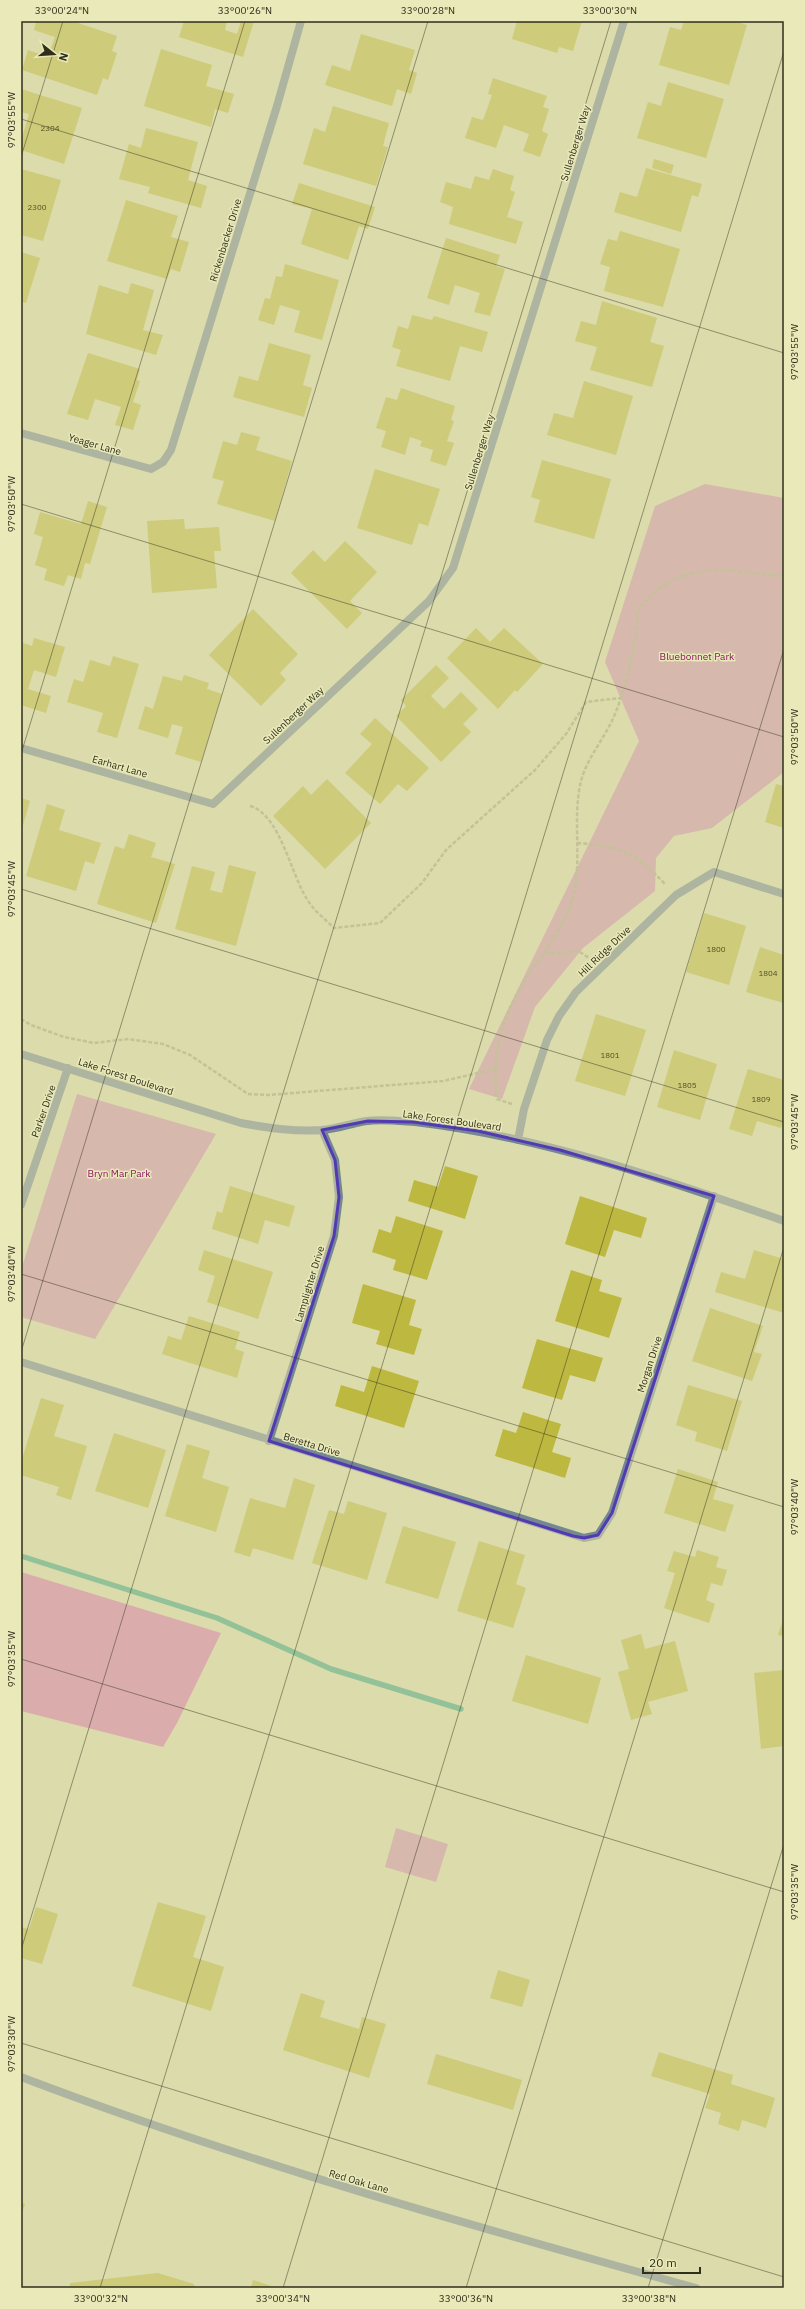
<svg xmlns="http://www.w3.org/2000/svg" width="805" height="2309" font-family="'IBM Plex Sans',sans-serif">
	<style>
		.green { fill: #ce8fb0 }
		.forest { fill: #d774ab }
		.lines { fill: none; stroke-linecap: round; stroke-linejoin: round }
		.stream { stroke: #3ba581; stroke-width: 5.5 }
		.building { fill: #bdb83f }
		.path { stroke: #a6a57f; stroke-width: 2.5; stroke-dasharray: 4 2; stroke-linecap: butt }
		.minor { stroke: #748892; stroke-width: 8 }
		.marked { fill: none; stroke: #543ab2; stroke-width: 3; stroke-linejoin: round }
		.ticks { fill: none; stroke: #2f2f1c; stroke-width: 1; stroke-opacity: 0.45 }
		.labels { text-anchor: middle; stroke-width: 3; stroke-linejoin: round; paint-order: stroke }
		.number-label { font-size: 8px; fill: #525125 }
		.street-label { font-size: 10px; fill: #2f2f1c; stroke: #e9e9b9 }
		.park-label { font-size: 10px; fill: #8c1362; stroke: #e9e9b9 }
		.neatline { fill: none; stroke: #2f2f1c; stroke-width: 1.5 }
		.ticks-label { font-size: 10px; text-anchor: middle; fill: #2f2f1c }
	</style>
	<rect width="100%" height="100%" fill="#dcdbac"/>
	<path class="green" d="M705 484 784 498V772L712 828 674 836 656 858 655 891 583 948 535 1007 502 1099 469 1089 639 741 605 662 655 506Z
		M77 1094 216 1134 95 1339 21 1317V1270Z
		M396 1828 448 1844 436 1882 385 1867Z"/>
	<path class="forest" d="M21 1572 221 1633 177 1723 163 1747 21 1711Z"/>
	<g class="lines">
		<path class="stream" d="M21 1556 217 1618 331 1669 461 1709"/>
	</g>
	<path class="building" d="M36 21H72L117 36 112 51 117 53 108 80 103 78 97 95 22 70 28 50 48 57 55 37 34 30Z
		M184 21H227L225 30 237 34 241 21H254L243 57 179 37Z
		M517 21H582L573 51 559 47 557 53 512 39Z
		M684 21H735L747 25 729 85 659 65 670 27 681 30Z
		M361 34 415 50 409 70 417 73 411 94 397 89 392 106 325 85 332 65 350 71Z
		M161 49 212 65 206 86 234 94 228 113 215 109 211 127 144 106Z
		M493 78 547 96 543 107 549 109 542 131 548 134 540 157 523 151 529 134 504 125 496 148 465 138 472 117 483 120 492 95 488 94Z
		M668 82 724 99 706 158 637 138 648 102 661 106Z
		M21 89 82 108 64 164 21 150V141L29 114 21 112Z
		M333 106 389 123 383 146 388 147 376 186 303 164 314 128 325 132Z
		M146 128 198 142 188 180 207 186 201 208 148 193 150 187 119 179 129 144 141 148Z
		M654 159 674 165 671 174 652 168Z
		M646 168 702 184 698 197 692 195 681 232 614 212 620 192 637 197Z
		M21 169 61 180 43 241 21 235Z
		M493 169 514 176 510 190 515 192 507 217 523 222 516 244 449 224 453 207 440 202 446 182 471 189 475 176 489 180Z
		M299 183 375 207 368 229 359 226 348 260 301 244 312 209 292 204Z
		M126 200 178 216 171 237 189 242 180 272 171 269 167 279 107 261Z
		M620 231 680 249 663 307 604 291 610 267 600 264 608 239 617 241Z
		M446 238 500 255 496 266 505 269 490 316 474 312 480 293 455 285 449 305 427 298Z
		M21 252 40 258 26 303 21 302Z
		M285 264 339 280 322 340 294 332 300 311 280 305 274 325 258 320 265 298 270 299 276 276 282 277Z
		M131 283 154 290 143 330 163 335 156 355 86 334 99 285 128 294Z
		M602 301 657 318 650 342 664 346 652 387 590 370 597 347 575 341 581 321 596 325Z
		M412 315 432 320 434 316 488 332 482 352 460 346 450 381 396 366 401 350 392 347 398 326 408 329Z
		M269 343 311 355 303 385 312 388 304 417 233 397 239 376 258 381Z
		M88 353 140 369 137 380 140 381 133 402 141 405 133 430 115 425 121 407 95 399 88 420 67 414Z
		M584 381 633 396 616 455 547 435 554 413 573 418Z
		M401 388 455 406 451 420 454 421 447 441 454 443 446 466 430 461 433 450 420 446 422 441 410 437 405 455 381 447 386 431 376 428 386 397 397 400Z
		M241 432 260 437 256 450 292 461 275 521 217 504 224 481 212 478 223 441 237 445Z
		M542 460 611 479 594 539 534 522 540 500 531 497Z
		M375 469 440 489 428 526 419 523 412 545 357 528Z
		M88 501 107 507 90 564 85 563 81 579 68 575 64 586 44 580 47 569 35 565 43 537 34 534 40 512 81 524Z
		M184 519 185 529 219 527 221 551H214L217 588 152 593 147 521Z
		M345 541 377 572 350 601 362 613 347 629 291 573 313 550 325 562Z
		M253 609 298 654 280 673 286 680 261 706 209 655Z
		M476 628 490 642 504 628 543 664 517 692 515 690 498 709 447 658Z
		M34 638 65 647 56 677 34 670 28 689 51 696 46 713 21 705V642L32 646Z
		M113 656 139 664 117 738 97 732 103 713 67 702 74 679 83 682 90 660 110 666Z
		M436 665 449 678 431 696 444 709 461 692 478 709 463 724 471 732 441 762 396 716 406 706 401 700Z
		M184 675 209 683 207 689 222 694 201 762 175 754 183 727 172 724 168 738 138 729 145 706 153 709 163 676 182 681Z
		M375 718 429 768 407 791 398 784 380 804 345 773 372 744 360 734Z
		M327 779 371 823 325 869 273 816 303 786 311 795Z
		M776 784 784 786V828L765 822Z
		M21 798 30 801 21 832Z
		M47 804 65 810 59 830 101 843 94 864 85 861 76 891 26 876Z
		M129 834 156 843 151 857 175 864 156 923 97 904 115 846 124 849Z
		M229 865 256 872 236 946 175 929 192 866 215 872 210 890 222 893Z
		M704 913 746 926 729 985 686 972Z
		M760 947 784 955V1003L746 992Z
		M596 1014 646 1030 625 1096 575 1081Z
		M674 1050 717 1064 700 1120 657 1107Z
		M748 1069 784 1080V1118L781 1128 757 1121 752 1136 729 1129Z
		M445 1166 478 1176 465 1219 408 1201 414 1180 438 1187Z
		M230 1186 295 1206 289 1227 265 1220 258 1244 212 1229 217 1211 222 1213Z
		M580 1196 647 1218 641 1238 614 1230 605 1257 565 1244Z
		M396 1216 443 1231 427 1280 393 1270 396 1260 372 1252 379 1229 391 1233Z
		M204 1250 273 1272 258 1319 207 1302 215 1276 198 1270Z
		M754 1250 784 1259V1313L715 1292 721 1272 745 1279Z
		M571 1270 602 1280 599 1291 622 1298 609 1338 555 1321Z
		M363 1284 416 1300 409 1325 422 1329 414 1355 376 1344 380 1331 352 1323Z
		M710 1308 763 1326 754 1352 762 1354 752 1381 692 1361Z
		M189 1316 240 1332 235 1349 244 1352 237 1378 162 1354 168 1336 181 1340Z
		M537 1339 603 1358 595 1382 570 1375 562 1400 522 1388Z
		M372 1366 419 1381 404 1428 335 1406 341 1385 364 1392Z
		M688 1385 742 1401 727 1451 695 1441 697 1432 676 1425Z
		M41 1398 64 1405 54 1436 87 1446 71 1500 56 1495 59 1487 21 1475V1462Z
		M523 1412 561 1424 552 1452 571 1458 565 1478 495 1456 503 1429 516 1433Z
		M114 1433 166 1450 148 1508 95 1491Z
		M187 1444 210 1451 202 1478 229 1487 216 1532 165 1516Z
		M678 1469 718 1482 713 1499 734 1505 725 1532 664 1513Z
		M294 1478 315 1485 293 1560 253 1548 250 1557 234 1552 250 1498 285 1508Z
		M348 1501 387 1513 367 1580 312 1563 329 1510 344 1514Z
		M403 1526 456 1542 438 1599 385 1583Z
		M479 1541 525 1555 516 1584 526 1588 513 1628 457 1611Z
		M697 1550 719 1557 716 1567 727 1570 722 1586 711 1583 706 1600 715 1604 709 1623 664 1608 675 1573 667 1571 674 1551 695 1557Z
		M784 1617V1636L778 1635Z
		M641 1634 645 1649 675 1641 688 1691 648 1702 652 1714 631 1720 618 1672 629 1669 621 1640Z
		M526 1655 601 1678 588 1724 512 1701Z
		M784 1670V1746L761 1749 754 1673Z
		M158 1902 206 1916 193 1957 224 1967 211 2011 132 1986Z
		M36 1907 58 1914 42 1964 21 1958V1927L29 1929Z
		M498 1970 530 1980 522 2007 490 1998Z
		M301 1993 325 2001 320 2017 359 2029 362 2017 386 2024 369 2078 283 2050Z
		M659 2052 733 2075 731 2084 775 2098 766 2128 742 2120 739 2131 718 2124 721 2113 705 2108 710 2094 651 2076Z
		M436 2054 522 2080 513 2110 427 2084Z
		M21 2202 25 2204 21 2215Z
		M158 2273 194 2284 195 2288H70V2283Z
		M253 2280 277 2288H251Z"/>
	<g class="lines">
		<path class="path" d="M250 806C280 814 291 875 307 899 313 910 325 919 334 928L380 923 422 883 446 850 535 770 566 734 586 702 620 698
			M577 843C622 846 635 853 666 885
			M545 953 565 954 577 950 592 960
			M21 1019 31 1025 64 1037 94 1043 128 1039 163 1044 190 1055 248 1094 268 1095 443 1081 496 1069
			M512 1104 497 1099C493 1073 497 1040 507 1015 521 978 553 947 569 909 584 872 573 830 579 791 583 761 604 741 615 714 625 690 631 661 636 635 637 626 636 613 642 605 647 598 655 592 662 587 700 560 741 573 784 576"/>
		<path class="minor" d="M21 433 151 469 163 462 171 450 277 106 301 21
			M21 748 213 804 429 601 453 568 624 21
			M21 1054 241 1123C267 1128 296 1132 322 1130 337 1129 352 1123 367 1121 381 1119 400 1121 415 1122 542 1137 664 1179 784 1221
			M518 1140 524 1109 547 1040 559 1016 576 992 676 895 714 872 784 894
			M21 1205 68 1068
			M21 1362 584 1538 598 1535 612 1513 714 1196
			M269 1441 334 1236 339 1197 335 1160 322 1130
			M21 2077C241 2161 469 2225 696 2288"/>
	</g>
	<path d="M0 0H805V2309H0ZM368 1121 413 1122 478 1131 560 1150 714 1196 612 1513 598 1535 584 1538 573 1536 269 1441 334 1236 339 1197 335 1160 322 1130Z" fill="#dcdbac" fill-opacity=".55" fill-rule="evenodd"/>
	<path class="marked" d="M368 1121 413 1122 478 1131 560 1150 714 1196 612 1513 598 1535 584 1538 573 1536 269 1441 334 1236 339 1197 335 1160 322 1130Z"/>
	<path class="ticks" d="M21 119 784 353M21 157 63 21M21 504 784 737M21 754 245 21M21 889 784 1122M21 1274 784 1507M21 1352 428 21M21 1659 784 1892M21 1950 611 21M21 2043 784 2277M100 2288 784 51M283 2288 784 649M466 2288 784 1247M648 2288 784 1844"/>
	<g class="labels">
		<g class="number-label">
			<text x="50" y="131">2304</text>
			<text x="37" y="210">2300</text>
			<text x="716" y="952">1800</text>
			<text x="768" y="976">1804</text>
			<text x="610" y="1058">1801</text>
			<text x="687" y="1088">1805</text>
			<text x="761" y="1102">1809</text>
		</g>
		<g class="street-label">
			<text transform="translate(575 143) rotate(-73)" y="4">Sullenberger Way</text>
			<text transform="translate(225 240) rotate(-73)" y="4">Rickenbacker Drive</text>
			<text transform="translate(95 444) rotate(16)" y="4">Yeager Lane</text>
			<text transform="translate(479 452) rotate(-73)" y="4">Sullenberger Way</text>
			<text transform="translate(293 715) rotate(-43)" y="4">Sullenberger Way</text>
			<text transform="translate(120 766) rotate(16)" y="4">Earhart Lane</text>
			<text transform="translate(604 951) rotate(-44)" y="4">Hill Ridge Drive</text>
			<text transform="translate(126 1076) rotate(18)" y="4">Lake Forest Boulevard</text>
			<text transform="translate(43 1111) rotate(-71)" y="4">Parker Drive</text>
			<text transform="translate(452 1120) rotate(8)" y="4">Lake Forest Boulevard</text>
			<text transform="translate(309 1284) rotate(-73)" y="4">Lamplighter Drive</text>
			<text transform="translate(649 1364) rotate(-72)" y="4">Morgan Drive</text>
			<text transform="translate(312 1444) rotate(17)" y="4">Beretta Drive</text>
			<text transform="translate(359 2181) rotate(16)" y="4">Red Oak Lane</text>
		</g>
		<g class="park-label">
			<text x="697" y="660">Bluebonnet Park</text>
			<text x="119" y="1177">Bryn Mar Park</text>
		</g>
	</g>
	<rect width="805" height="2309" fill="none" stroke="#e9e9b9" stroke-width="44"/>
	<g transform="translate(54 54) rotate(107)" stroke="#e9e9b9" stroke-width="3" paint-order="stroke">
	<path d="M0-3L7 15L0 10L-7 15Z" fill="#2f2f1c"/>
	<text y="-6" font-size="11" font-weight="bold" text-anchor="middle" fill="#2f2f1c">N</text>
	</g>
	<path d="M643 2267v6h57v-6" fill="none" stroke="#2f2f1c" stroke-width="2"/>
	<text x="649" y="2267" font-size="12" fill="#2f2f1c" stroke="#e9e9b9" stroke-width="3" paint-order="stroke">20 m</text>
	<rect x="22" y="22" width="761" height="2265" class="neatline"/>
	<g class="ticks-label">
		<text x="62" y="14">33°00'24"N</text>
		<text x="245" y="14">33°00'26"N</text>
		<text x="428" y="14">33°00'28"N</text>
		<text x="610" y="14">33°00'30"N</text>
		<text transform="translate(11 120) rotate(-90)" y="4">97°03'55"W</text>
		<text transform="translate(794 352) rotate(-90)" y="4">97°03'55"W</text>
		<text transform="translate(11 504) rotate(-90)" y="4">97°03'50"W</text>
		<text transform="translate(794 737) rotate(-90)" y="4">97°03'50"W</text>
		<text transform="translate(11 889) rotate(-90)" y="4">97°03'45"W</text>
		<text transform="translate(794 1122) rotate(-90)" y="4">97°03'45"W</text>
		<text transform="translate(11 1274) rotate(-90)" y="4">97°03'40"W</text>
		<text transform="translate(794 1507) rotate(-90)" y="4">97°03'40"W</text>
		<text transform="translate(11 1659) rotate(-90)" y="4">97°03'35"W</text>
		<text transform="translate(794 1892) rotate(-90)" y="4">97°03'35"W</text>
		<text transform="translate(11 2044) rotate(-90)" y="4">97°03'30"W</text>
		<text x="101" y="2302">33°00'32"N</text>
		<text x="283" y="2302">33°00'34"N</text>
		<text x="466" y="2302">33°00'36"N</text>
		<text x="649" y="2302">33°00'38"N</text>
	</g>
</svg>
